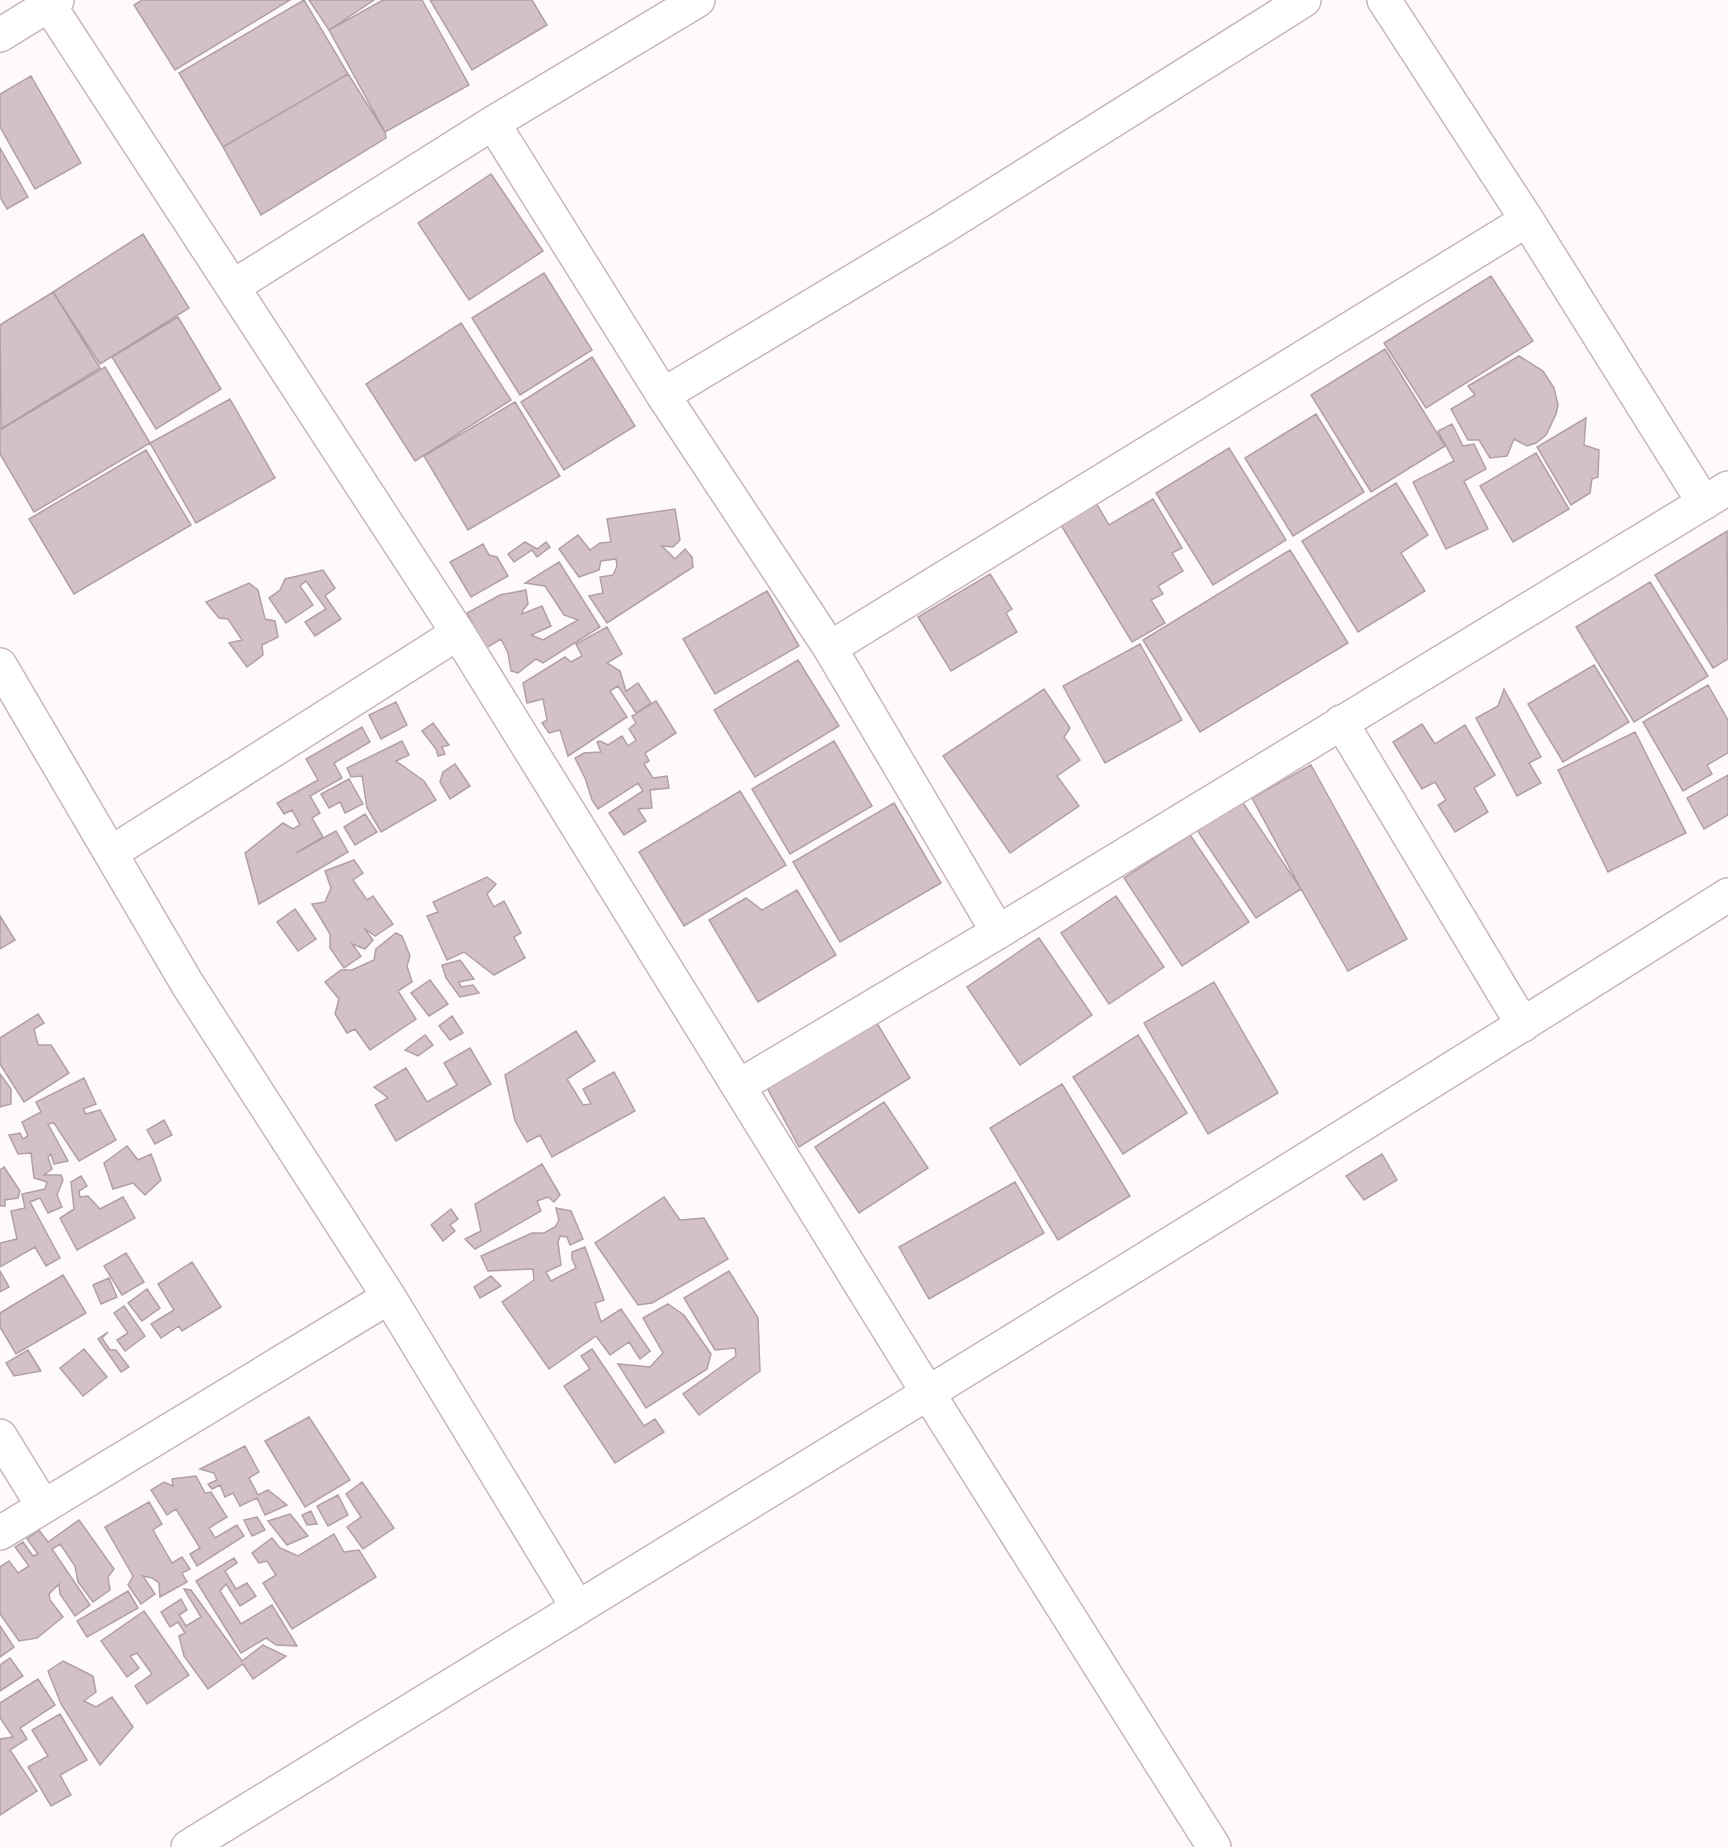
<svg xmlns="http://www.w3.org/2000/svg" width="1728" height="1847" font-family="'Noto Sans',sans-serif">
	<style>
		.building { fill: #d3c0c8; stroke: #b29fa6; stroke-width: 1.5 }
		.lines { fill: none; stroke-linecap: round; stroke-linejoin: round }
		.minor-casing { stroke: #c8b5bd; stroke-width: 36 }
		.minor { stroke: #fff; stroke-width: 33 }
	</style>
	<rect width="100%" height="100%" fill="#fefafc"/>
	<path class="building" d="M142 0H290L175 70 134 5Z
		M304 0 348 74 223 147 179 73Z
		M309 0H374L329 30Z
		M383 0H422L469 85 385 132 329 30Z
		M430 0H532L547 25 472 70Z
		M348 74 385 132 386 138 261 215 223 147Z
		M31 76 81 163 35 189 0 127V94Z
		M0 148 28 197 7 209 0 197Z
		M491 174 543 251 469 300 418 223Z
		M143 234 189 308 100 364 53 292Z
		M544 273 592 350 520 395 472 318Z
		M1491 276 1533 341 1426 408 1384 343Z
		M53 292 100 368 1 429 0 325Z
		M178 317 221 389 156 429 112 357Z
		M461 323 511 400 415 461 366 384Z
		M1385 349 1445 446 1371 492 1311 395Z
		M1519 356 1543 371 1554 388 1558 405 1556 414 1546 435 1536 443 1527 446 1514 439 1507 456 1490 458 1479 440H1468L1451 409 1475 395 1468 386Z
		M592 357 635 426 564 470 521 402Z
		M105 367 150 443 34 512 0 454V430Z
		M230 399 275 478 196 523 150 443Z
		M515 402 560 476 468 530 424 456Z
		M1316 414 1364 492 1293 536 1245 458Z
		M1586 418 1584 445 1599 450 1598 477 1592 479 1590 493 1571 505 1537 447Z
		M1452 424 1463 446 1474 444 1486 469 1464 481 1488 529 1446 549 1413 482 1454 461 1438 431Z
		M1229 448 1286 540 1213 585 1156 493Z
		M146 450 191 525 74 594 29 519Z
		M1536 453 1569 509 1513 542 1480 486Z
		M1396 483 1428 535 1401 553 1425 591 1358 632 1302 541Z
		M1089 491 1109 525 1153 499 1182 548 1172 553 1183 571 1158 586 1163 594 1151 600 1165 623 1132 642 1053 512Z
		M675 509 680 540 673 547 662 546 675 559 685 549 692 557 693 567 607 623 589 596 603 593 600 577 613 575 617 566 616 559 601 561 599 570 579 577 559 549 578 535 590 550 600 543 611 542 607 519Z
		M1727 531 1728 659 1713 668 1655 575Z
		M525 542 537 549 546 542 550 547 537 557 532 550 514 562 508 554Z
		M483 544 489 555 497 557 508 576 471 597 450 562Z
		M1290 550 1348 643 1200 732 1143 640Z
		M559 562 600 627 543 663 536 659 518 673 511 671 508 653 501 639 486 648 467 613 500 595 526 590 528 604 523 610 522 614 542 606 551 626 531 635 543 640 578 620 564 615 545 586 525 583Z
		M323 570 335 588 325 596 341 619 315 636 305 622 326 609 306 581 300 586 313 605 286 623 269 598 280 590 285 579Z
		M990 574 1012 609 1006 613 1017 632 951 671 918 617Z
		M1650 582 1708 676 1634 722 1576 627Z
		M249 583 258 590 265 619 275 621 278 637 262 645 263 655 247 667 229 643 242 640 228 619 219 618 206 602Z
		M767 591 799 646 715 694 683 639Z
		M607 627 622 654 607 663 620 671 626 691 638 683 651 703 636 713 618 686 610 691 627 717 568 756 560 730 549 733 542 723 547 720 543 699 527 703 523 683 565 657 571 662 582 656 576 644Z
		M1140 644 1182 720 1105 763 1063 686Z
		M798 660 839 726 755 777 714 710Z
		M1594 665 1629 722 1563 762 1528 704Z
		M1708 685 1728 720V753L1707 765 1712 774 1683 791 1643 722Z
		M1044 689 1070 728 1064 737 1080 760 1057 776 1079 806 1010 853 943 756Z
		M1504 689 1541 757 1529 763 1541 783 1517 796 1476 718 1498 706Z
		M656 701 676 733 645 753 649 761 644 764 653 778 667 776 669 788 650 790 652 808 638 809 646 821 624 835 609 813 643 791 638 783 598 809 592 800 585 778 575 758 584 753 601 752 597 742 600 741 608 745 622 736 628 746 636 740 629 729 636 723 632 716Z
		M396 702 407 725 381 739 369 715Z
		M433 723 449 745 442 747 445 754 438 756 436 749 422 731Z
		M1422 724 1435 744 1465 725 1495 775 1474 788 1488 812 1455 832 1438 805 1446 800 1435 782 1422 789 1393 742Z
		M362 727 370 742 334 763 342 778 310 796 320 813 312 818 323 837 296 853 336 831 348 852 259 904 245 853 283 823 293 829 300 825 292 810 284 814 277 803 318 780 306 759Z
		M1635 732 1686 833 1608 872 1558 770Z
		M402 741 409 755 396 761 424 781 436 800 381 832 367 808 362 776 351 777 347 768Z
		M834 741 872 806 790 854 752 789Z
		M455 764 470 786 450 799 440 782 443 772Z
		M1311 765 1407 939 1348 971 1301 889 1252 798Z
		M1728 775V815L1704 829 1687 798Z
		M349 779 363 804 345 813 340 802 329 808 321 794Z
		M740 791 786 865 684 926 639 852Z
		M1241 800 1301 889 1256 918 1197 830Z
		M894 803 941 883 840 942 793 862Z
		M365 814 377 832 355 845 344 827Z
		M1190 835 1249 922 1182 966 1124 878Z
		M354 860 363 873 353 880 367 900 373 896 393 924 375 936 364 928 373 940 365 949 352 944 361 956 344 968 330 948V934L312 904 325 902 331 888 325 871Z
		M487 877 496 884 487 894 494 907 504 901 521 933 514 937 525 958 494 975 464 952 447 960 427 916 438 912 433 902Z
		M797 890 836 955 758 1002 709 920 746 898 762 910Z
		M1116 896 1164 967 1109 1004 1061 933Z
		M295 909 316 939 298 951 277 922Z
		M0 916 15 940 0 949Z
		M396 933 402 936 410 956 407 966 412 982 398 991 416 1019 370 1050 355 1029 347 1033 335 1014 339 999 325 982 341 970H352L374 960 376 949Z
		M1039 938 1092 1015 1020 1065 967 987Z
		M460 960 474 979 459 982 461 987 473 985 479 993 460 997 446 978 442 965Z
		M430 980 448 1004 429 1016 411 993Z
		M1214 982 1278 1093 1208 1134 1144 1023Z
		M38 1014 44 1023 34 1029 38 1045H51L69 1073 24 1102 0 1064V1038Z
		M452 1016 463 1033 450 1040 439 1026Z
		M875 1020 910 1078 799 1147 765 1084Z
		M576 1031 595 1061 567 1079 583 1105 591 1104 583 1089 614 1072 635 1111 552 1157 540 1135 527 1142 515 1121 505 1075Z
		M425 1035 433 1045 418 1056 405 1050Z
		M1138 1035 1187 1113 1123 1154 1073 1077Z
		M470 1048 491 1084 396 1141 375 1105 388 1098 374 1087 406 1068 427 1102 457 1085 444 1063Z
		M0 1074 11 1089V1104L0 1107Z
		M84 1078 96 1104 83 1109 86 1114 100 1110 116 1140 79 1161 54 1123 48 1124 68 1161 54 1164 51 1154 48 1157 52 1169 44 1175H61L63 1180 57 1195 62 1207 48 1213 40 1198 30 1202 60 1258 46 1266 35 1247 0 1267V1243L17 1239 11 1211 25 1208 22 1194 45 1189 47 1182 34 1178 31 1153 18 1154 9 1135 20 1133 23 1139 28 1136 22 1122 41 1112 36 1102Z
		M1062 1084 1130 1196 1058 1240 990 1128Z
		M884 1102 928 1168 859 1213 815 1147Z
		M164 1120 172 1135 155 1144 147 1130Z
		M127 1146 138 1160 151 1154 161 1180 145 1195 133 1183 113 1189 104 1163Z
		M1382 1154 1397 1180 1364 1200 1346 1176Z
		M542 1164 560 1195 554 1202 548 1197 537 1201 541 1211 475 1249 465 1239 481 1231 475 1204Z
		M4 1167 20 1191 18 1198 5 1200V1206H0V1170Z
		M81 1176 87 1186 79 1191 80 1197 88 1196 100 1209 123 1197 135 1218 77 1250 60 1218 74 1209 71 1182Z
		M1015 1182 1044 1233 929 1299 899 1247Z
		M664 1197 680 1220 704 1218 728 1259 652 1303 638 1305 595 1243Z
		M556 1208 571 1211 583 1239 570 1245 567 1237 560 1236 558 1242 561 1265 546 1272 551 1281 576 1268 572 1259V1252L585 1247 604 1300 595 1303 601 1322 621 1309 650 1351 640 1359 629 1342 610 1355 596 1336 549 1369 502 1302 534 1280 533 1269 488 1271 481 1256 532 1233H544L555 1227 559 1220Z
		M451 1209 458 1219 450 1225 455 1231 443 1241 431 1225Z
		M126 1253 144 1282 122 1295 104 1266Z
		M192 1262 221 1307 182 1331 179 1326 161 1338 151 1324 174 1310 158 1284Z
		M0 1271 9 1287 0 1292Z
		M729 1271 758 1318 760 1371 699 1415 683 1394 736 1356 735 1348 715 1350 684 1298Z
		M63 1275 86 1313 16 1354 0 1327V1313Z
		M491 1276 501 1286 480 1298 474 1287Z
		M109 1278 117 1297 101 1304 93 1285Z
		M147 1289 160 1308 142 1321 128 1303Z
		M668 1304 684 1315 711 1354 707 1369 646 1408 618 1364 650 1367 663 1353 643 1318Z
		M124 1306 145 1336 125 1351 117 1340 128 1333 114 1313Z
		M108 1332 102 1338 110 1350H116L129 1367 121 1372 98 1339Z
		M84 1349 107 1377 83 1396 60 1368Z
		M592 1349 644 1426 655 1419 664 1432 615 1463 564 1386 590 1369 581 1356Z
		M28 1350 41 1371 14 1376 6 1363Z
		M309 1417 350 1480 305 1507 265 1441Z
		M245 1446 259 1472 249 1478 258 1495 268 1490 287 1505 265 1515 257 1498 240 1506 233 1493 225 1497 220 1485 212 1489 208 1484 217 1480 214 1473 200 1469Z
		M196 1476 205 1493 211 1492 227 1517 209 1528 215 1538 237 1525 244 1536 197 1566 190 1554 200 1548 176 1509 167 1515 151 1490 164 1482 173 1486 172 1479Z
		M362 1482 394 1528 363 1549 347 1527 361 1517 346 1494Z
		M338 1495 348 1515 328 1526 317 1506Z
		M149 1502 162 1524 153 1530 172 1563 182 1557 190 1569 182 1573 187 1582 160 1597 159 1583 152 1578 143 1576 155 1594 141 1604 128 1585 133 1576 105 1527Z
		M311 1511 317 1524 307 1525 302 1515Z
		M290 1514 308 1536 287 1545 268 1521Z
		M257 1517 265 1530 252 1536 244 1520Z
		M79 1520 114 1569 108 1577 110 1590 93 1602 78 1582 75 1566 60 1544 52 1549 90 1605 75 1616 60 1594 59 1584 49 1594 50 1600 63 1617 37 1638 19 1641 0 1614V1567L9 1561 18 1573 29 1566 15 1547 23 1542 33 1556 38 1554 27 1539 39 1530 48 1542Z
		M334 1534 344 1552 359 1550 376 1577 292 1629 263 1583 276 1575 267 1561 259 1563 252 1553 272 1538 280 1548 298 1556Z
		M234 1558 237 1563 225 1571 236 1589 247 1583 256 1596 240 1606 226 1584 220 1591 241 1624 272 1605 297 1646 276 1645 266 1638 241 1653 196 1581Z
		M184 1589 191 1590 242 1661 263 1645 286 1656 253 1679 243 1664 208 1689 184 1656 179 1636 185 1633 178 1622 170 1627 161 1612 181 1599 187 1610 179 1615 186 1626 201 1617Z
		M128 1591 138 1608 87 1637 77 1621Z
		M144 1611 189 1675 147 1704 135 1686 152 1674 137 1653 130 1656 139 1668 127 1677 101 1641Z
		M0 1626 14 1647 0 1657Z
		M10 1658 23 1676 0 1691V1665Z
		M63 1661 93 1676 96 1692 84 1701 96 1707 112 1697 133 1727 100 1765 61 1704 48 1671Z
		M38 1679 55 1705 20 1728 27 1739 10 1750 37 1791 0 1815V1739L13 1737 0 1718V1703Z
		M60 1714 87 1760 60 1775 71 1795 51 1806 28 1767 48 1756 32 1730Z"/>
	<g class="lines">
		<defs>
			<path id="minor" d="M1384 0 1527 220 1704 503
				M49 5 458 633 928 1393 1214 1847
				M0 35 57 0
				M493 123 663 395 830 648 998 932
				M234 286 493 123 698 0
				M663 395 940 229 1304 0
				M830 648 1527 220
				M0 665 188 985 389 1297 578 1608
				M1341 722 1523 1025
				M111 853 458 633
				M739 1086 998 932 1728 488
				M0 1436 43 1506
				M0 1533 389 1297
				M188 1847C702 1531 1218 1218 1728 895"/>
		</defs>
		<use href="#minor" class="minor-casing"/>
		<use href="#minor" class="minor"/>
	</g>
</svg>
